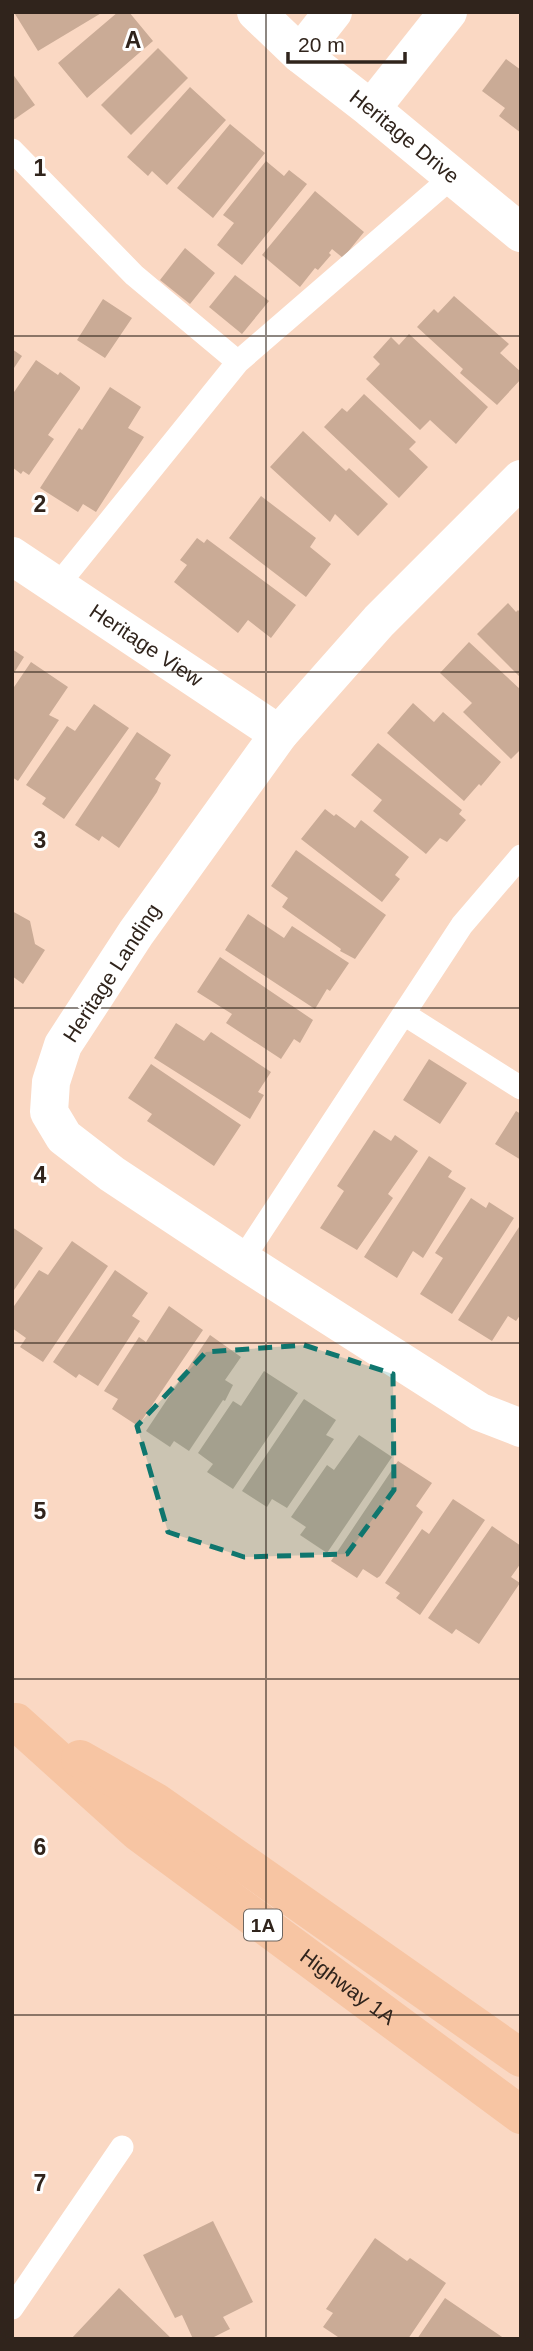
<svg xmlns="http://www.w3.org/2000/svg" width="533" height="2351" font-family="Arial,sans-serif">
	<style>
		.building { fill: #caab96 }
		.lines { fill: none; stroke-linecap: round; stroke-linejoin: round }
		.lane { stroke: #fff; stroke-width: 23 }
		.street { stroke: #fff; stroke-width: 38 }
		.primary { stroke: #f7c5a3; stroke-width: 38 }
		.marked { fill: #0f766e; fill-opacity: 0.2; stroke: #0f766e; stroke-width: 5; stroke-dasharray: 14 9; stroke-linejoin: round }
		.grid { fill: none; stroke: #30241c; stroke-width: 2; stroke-opacity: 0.55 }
		.labels { text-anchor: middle; stroke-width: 6; stroke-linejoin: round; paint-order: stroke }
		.shield { fill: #fff; stroke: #6e6660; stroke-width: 2 }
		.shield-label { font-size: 19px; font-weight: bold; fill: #30241c }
		.street-label { font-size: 21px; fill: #30241c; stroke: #fff }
		.grid-label { font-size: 23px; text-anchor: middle; font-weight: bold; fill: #30241c; stroke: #fff; stroke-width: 6; stroke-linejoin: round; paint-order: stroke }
	</style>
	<rect width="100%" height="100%" fill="#fad8c3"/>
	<path class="building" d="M18 12H103L38 51 15 14Z
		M118 12H129L153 41 87 98 58 63Z
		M158 48 188 78 131 135 101 105Z
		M506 59 521 70V133L499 116 505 108 482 91Z
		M12 73 35 105 12 121Z
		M190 87 226 120 167 185 152 171 148 176 127 157Z
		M230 124 265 153 213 218 177 188Z
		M266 161 284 176 289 170 307 184 242 265 217 245 234 223 223 215Z
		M315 191 364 232 343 258 332 249 329 253 331 255 318 270 315 268 300 287 262 255Z
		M185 248 215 273 190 304 160 280Z
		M235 275 269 301 242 334 209 307Z
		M454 296 509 344 500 353 521 372V379L497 405 460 373 463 369 417 327 434 309 438 313Z
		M103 299 132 318 105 358 77 340Z
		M409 334 488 407 456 444 430 420 420 430 366 379 380 364 373 357 391 337 399 345Z
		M12 349 22 356 12 371Z
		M36 360 58 375 60 372 80 387V389L48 435 54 439 29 475 23 471 21 474 12 467V395Z
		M110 387 141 407 128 428 144 437 96 512 83 504 78 512 40 488 79 428 82 430Z
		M364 394 416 442 409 449 428 467 399 498 324 427 342 408 347 412Z
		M303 431 346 471 349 468 388 504 358 536 335 514 330 522 270 467Z
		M261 496 316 538 310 547 331 564 306 597 229 538Z
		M197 538 204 543 207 539 296 605 271 638 248 620 238 633 174 582 187 565 180 560Z
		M508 603 516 612 518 610 521 613V678L477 634Z
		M469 642 521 690V749L511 759 463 712 472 703 440 673Z
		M12 649 24 657 12 676Z
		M31 662 68 687 49 715 59 720 18 781 12 777V690Z
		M413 703 434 722 443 712 501 762 481 786 479 784 464 801 387 733Z
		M94 704 129 728 64 819 42 804 46 798 26 785 67 726 75 731Z
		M137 732 171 755 155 779 161 783 157 792 119 848 102 836 99 841 75 825Z
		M378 743 462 810 459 814 466 820 447 842 440 838 426 854 373 811 382 800 351 775Z
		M325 809 334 816 336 814 355 828 361 820 409 857 395 875 400 879 382 902 301 839Z
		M296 850 386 915 355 959 340 951 341 949 282 907 288 898 271 886Z
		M12 911 30 921 35 944 45 950 23 984 12 976Z
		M248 914 284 938 292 926 349 963 330 991 327 989 315 1009 225 950Z
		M220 957 313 1020 300 1043 294 1039 281 1059 226 1023 232 1014 197 992Z
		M176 1023 204 1041 211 1032 271 1072 258 1092 264 1095 250 1119 154 1058Z
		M429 1059 467 1083 440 1124 403 1100Z
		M151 1064 241 1125 214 1166 147 1121 152 1114 128 1098Z
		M516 1111 521 1114V1160L495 1144Z
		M374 1130 391 1141 395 1135 418 1151 388 1194 393 1198 357 1250 320 1228 344 1191 337 1186Z
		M429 1156 452 1171 448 1177 466 1188 423 1258 413 1251 397 1278 364 1257Z
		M471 1198 486 1208 489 1202 514 1218 452 1314 420 1294 443 1258 435 1253Z
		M521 1224V1314L516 1321 508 1316 492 1341 458 1320Z
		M12 1227 43 1248 12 1293Z
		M72 1241 108 1266 43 1362 20 1347 26 1338 12 1328V1309L39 1270 48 1275Z
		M115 1270 148 1293 132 1316 140 1321 98 1386 79 1374 76 1378 53 1362Z
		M169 1306 203 1330 138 1426 112 1409 118 1399 104 1391 139 1337 146 1342Z
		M210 1335 241 1357 225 1380 233 1385 225 1401 223 1400 189 1451 174 1441 170 1447 146 1431Z
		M264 1371 298 1393 233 1489 207 1472 213 1464 198 1453 233 1401 241 1406Z
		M304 1399 336 1420 326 1435 334 1439 287 1508 272 1499 267 1507 242 1491Z
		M359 1435 392 1457 327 1553 300 1535 306 1527 291 1517 327 1465 334 1470Z
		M398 1461 432 1483 416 1506 423 1512 380 1576 377 1578 363 1569 357 1578 331 1561Z
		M453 1499 485 1520 420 1615 396 1598 400 1593 385 1583 422 1529 429 1534Z
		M492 1526 521 1546V1563L511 1577 520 1583 479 1644 456 1629 452 1634 428 1618Z
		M213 2221 253 2302 223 2317 230 2329 210 2339H193L182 2315 175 2318 143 2255Z
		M375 2238 407 2261 410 2258 446 2283 408 2339H341L323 2327 333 2313 326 2309Z
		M119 2288 172 2339H71Z
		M445 2298 505 2339H417Z"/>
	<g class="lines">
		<path class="lane" d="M12 150 134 275 238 362 57 586
			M238 362 452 177
			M404 1014 521 1088
			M242 1260 462 925 521 856
			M12 2308 122 2147"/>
		<g class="street">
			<path id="s1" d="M256 12 300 54 371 109 521 233"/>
			<path d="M300 54 333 12"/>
			<path d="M371 109 448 12"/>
			<path d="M521 479 379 621 279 734 136 933 63 1045 51 1082 49 1112 64 1137 112 1174 242 1260 480 1412 521 1428"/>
			<path id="s2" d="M12 556 279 734"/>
		</g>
		<g class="primary">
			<path id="s3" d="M16 1722 138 1832 521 2115"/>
			<path d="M80 1759 156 1802 521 2058"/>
		</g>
	</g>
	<path class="marked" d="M304 1345 393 1374 394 1490 347 1554 244 1557 168 1532 137 1426 206 1352Z"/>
	<path class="grid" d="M266 12V2339M12 336H521M12 672H521M12 1008H521M12 1343H521M12 1679H521M12 2015H521"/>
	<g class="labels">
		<rect class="shield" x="244" y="1909.5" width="38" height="31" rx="5"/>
		<g class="shield-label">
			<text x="263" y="1932">1A</text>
		</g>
		<g class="street-label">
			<text dy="7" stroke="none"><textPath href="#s1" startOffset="194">Heritage Drive</textPath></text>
			<text dy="7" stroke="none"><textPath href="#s2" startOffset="161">Heritage View</textPath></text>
			<text transform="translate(112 973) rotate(-57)" y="7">Heritage Landing</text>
			<text dy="7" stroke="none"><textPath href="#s3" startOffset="425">Highway 1A</textPath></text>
		</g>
	</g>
	<g class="grid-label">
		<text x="133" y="48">A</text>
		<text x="40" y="176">1</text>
		<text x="40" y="512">2</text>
		<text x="40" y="848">3</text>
		<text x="40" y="1183">4</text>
		<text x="40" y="1519">5</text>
		<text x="40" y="1855">6</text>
		<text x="40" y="2191">7</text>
	</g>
	<rect width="533" height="2351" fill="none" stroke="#30241c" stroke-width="28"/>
	<path d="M288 52v10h117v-10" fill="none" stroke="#30241c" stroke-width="3.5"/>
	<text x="298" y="52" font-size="21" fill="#30241c" stroke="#ffffff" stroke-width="5" paint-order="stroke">20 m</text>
</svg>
